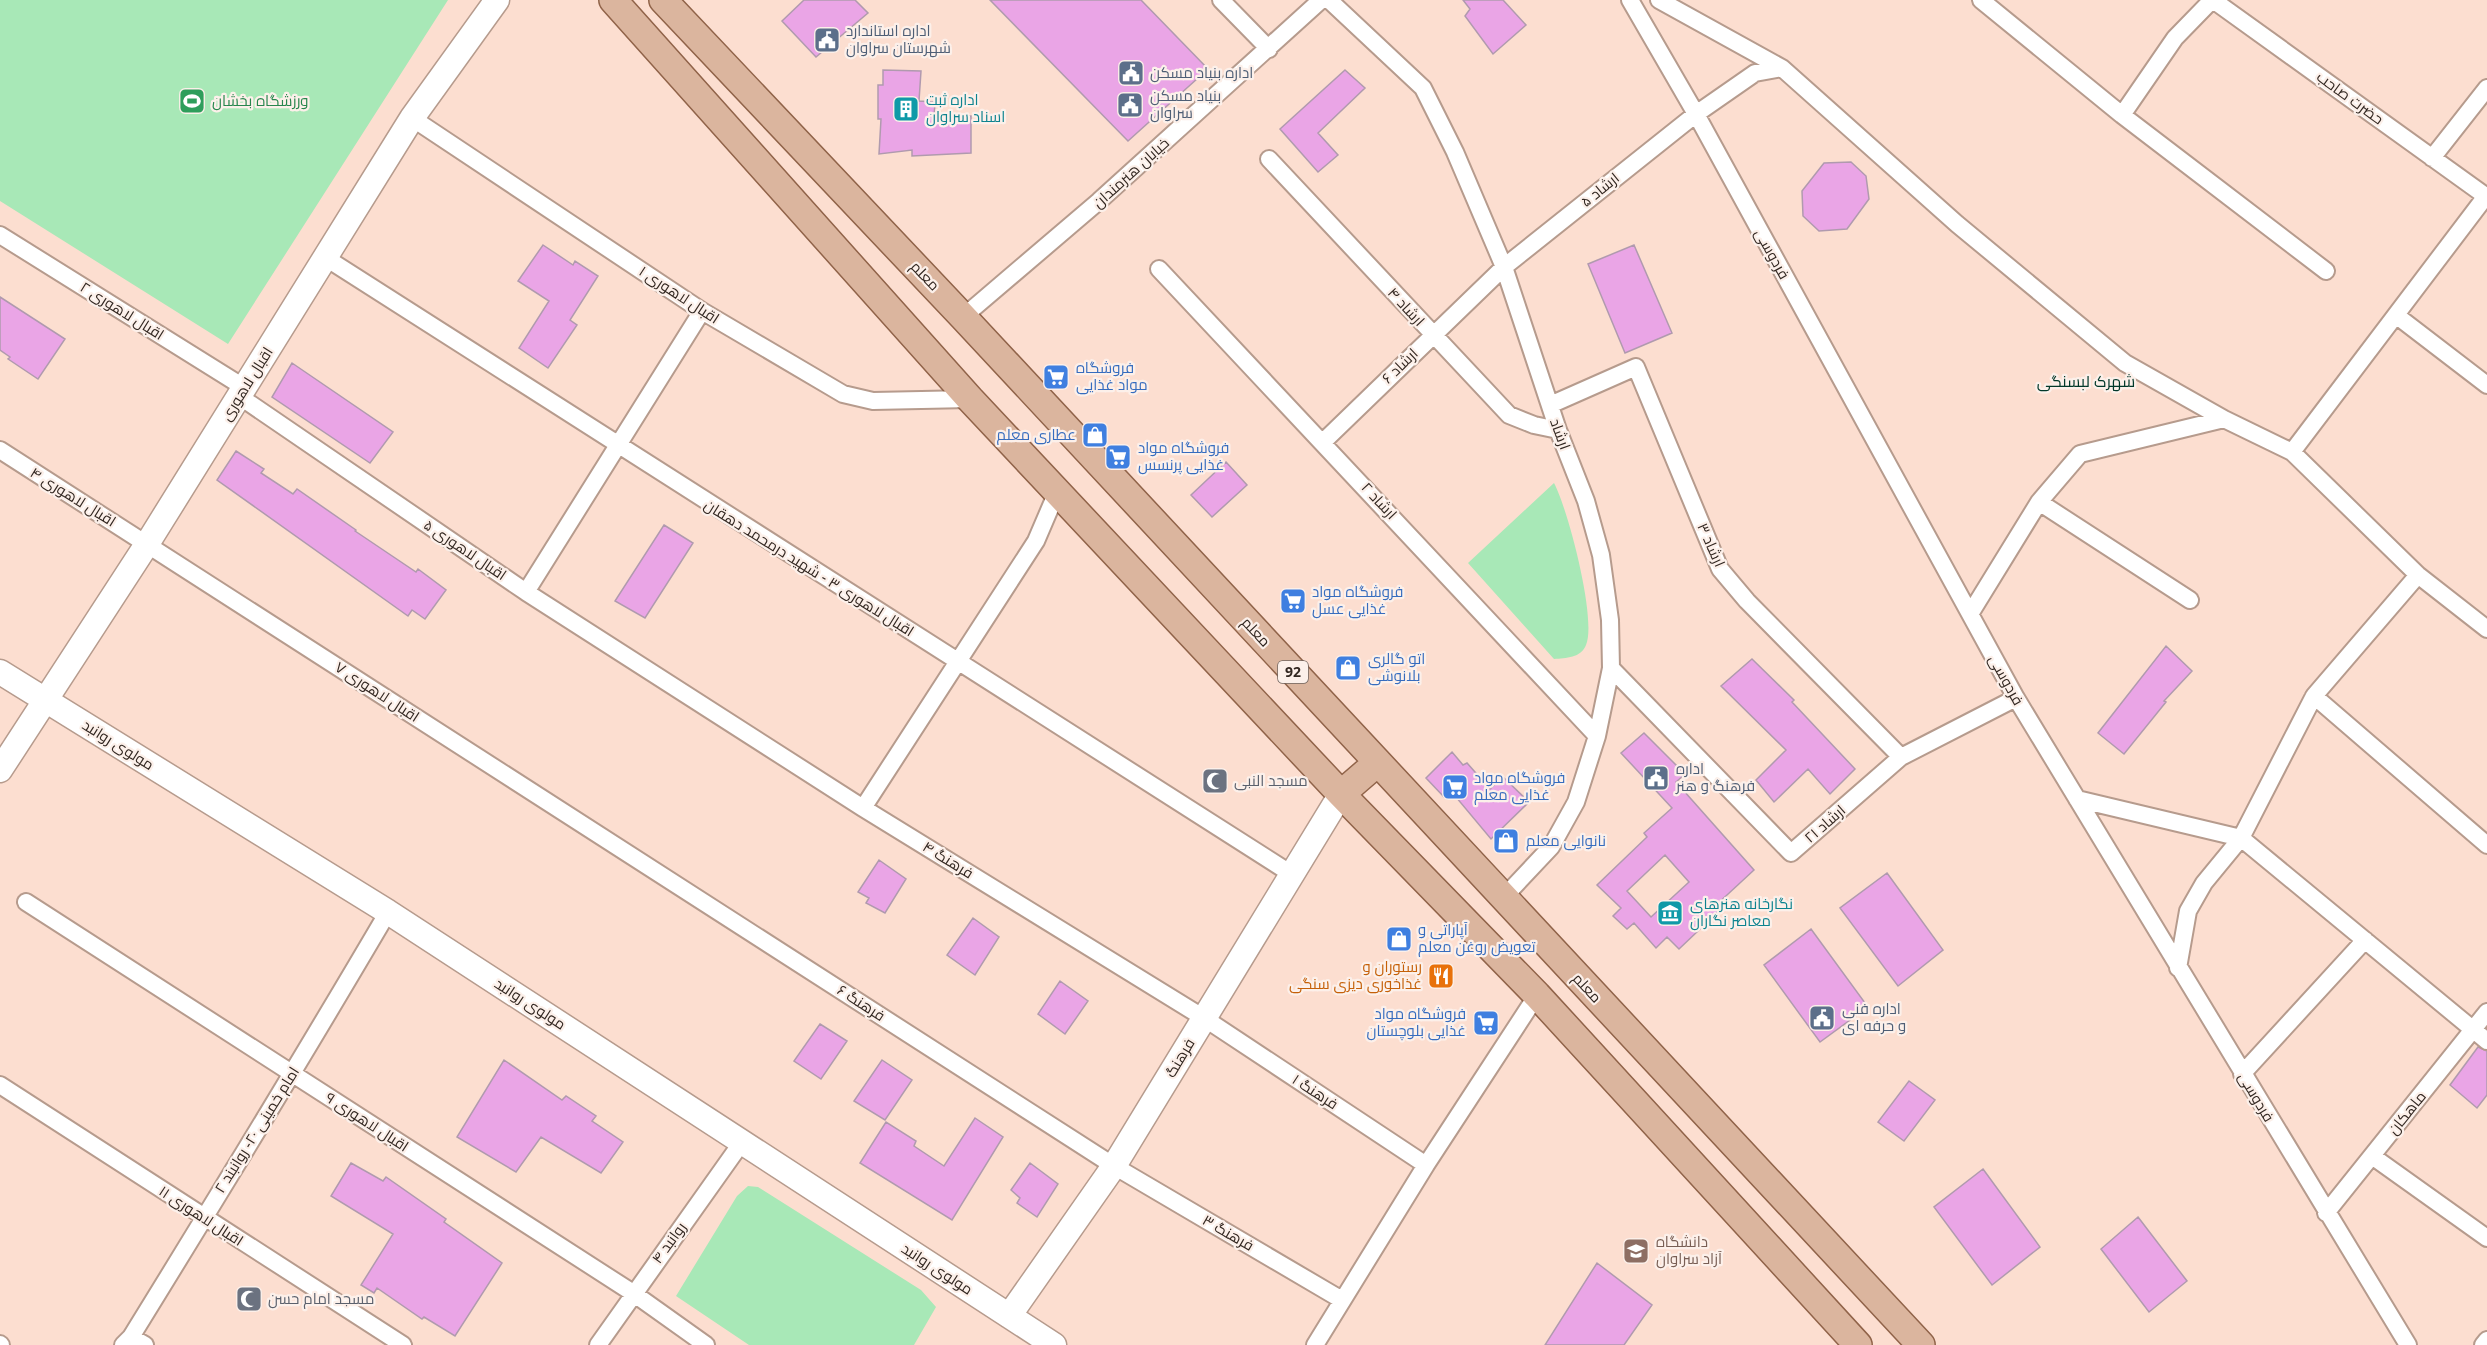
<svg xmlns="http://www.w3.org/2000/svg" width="2487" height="1345" font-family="'Noto Sans',Cairo,sans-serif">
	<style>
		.green { fill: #a8e8b7 }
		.building { fill: #eaa5e6; stroke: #b09aae; stroke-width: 1.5; fill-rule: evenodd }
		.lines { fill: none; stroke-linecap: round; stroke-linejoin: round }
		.street-casing { stroke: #b69b8d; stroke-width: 20 }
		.secondary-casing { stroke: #b69b8d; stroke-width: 27 }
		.primary-casing { stroke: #906349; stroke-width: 30 }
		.street { stroke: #fff; stroke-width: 16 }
		.secondary { stroke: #fff; stroke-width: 24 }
		.primary { stroke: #dbb59e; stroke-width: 27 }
		.labels { text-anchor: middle; stroke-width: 4.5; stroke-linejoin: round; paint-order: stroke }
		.shield { fill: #fcf0ea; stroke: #6f635d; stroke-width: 1.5 }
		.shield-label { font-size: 14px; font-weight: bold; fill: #322721 }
		.service-label { font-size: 15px; fill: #4e5e75; stroke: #fcf0ea; text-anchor: start }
		.street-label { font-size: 15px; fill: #322721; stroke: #fcf0ea }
		.culture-label { font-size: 15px; fill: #0d838f; stroke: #fcf0ea; text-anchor: start }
		.leisure-label { font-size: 15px; fill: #27864d; stroke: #fcf0ea; text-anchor: start }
		.shop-label { font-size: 15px; fill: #366cbe; stroke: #fcf0ea; text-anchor: start }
		.worship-label { font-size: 15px; fill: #5b616d; stroke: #fcf0ea; text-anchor: start }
		.food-label { font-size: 15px; fill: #c56008; stroke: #fcf0ea; text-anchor: end }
		.education-label { font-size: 15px; fill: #785e54; stroke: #fcf0ea; text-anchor: start }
		.neighbourhood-label { font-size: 16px; fill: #01382a; stroke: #fcf0ea }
	</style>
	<rect width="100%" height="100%" fill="#fcded0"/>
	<path class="green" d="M0 0H448L228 344 0 201Z
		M1554 483C1568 509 1597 620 1586 645 1581 658 1566 658 1554 659L1468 563Z
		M748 1186 758 1187 921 1290 936 1307 914 1345H749L676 1296 737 1196Z"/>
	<path class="building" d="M804 0H855L868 13 816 57 782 21Z
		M990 0H1141L1208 69 1128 141Z
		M1463 0H1503L1526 25 1493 54 1465 16 1470 9Z
		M883 70 921 71 919 101 935 102 934 118 971 116V153L912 156V150L879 154 881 119H878V85H883Z
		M1345 70 1365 88 1318 133 1338 155 1318 172 1280 129Z
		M1851 162 1866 176 1869 199 1847 229 1819 231 1803 216 1802 191 1824 163Z
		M543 245 573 265 575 261 598 276 570 320 577 325 548 368 519 348 549 301 518 281Z
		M1634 245 1672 333 1625 353 1588 264Z
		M0 297 65 339 38 379 8 359 10 357 0 350Z
		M292 363 393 432 370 463 272 397Z
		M236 451 264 469 261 473 293 494 297 489 356 530 355 531 416 572 418 569 446 590 425 619 412 610 408 616 217 480Z
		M1226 462 1247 485 1212 517 1191 495Z
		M664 525 693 543 645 618 615 601Z
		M2166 646 2192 671 2164 701 2166 702 2124 754 2098 733Z
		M1752 659 1794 700 1792 702 1855 769 1830 794 1808 769 1774 802 1756 780 1786 750 1721 686Z
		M1644 733 1685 774 1676 782 1754 870 1714 907 1718 912 1679 949 1667 937 1656 948 1634 923 1627 929 1613 916 1621 908 1597 885 1647 837 1644 833 1672 808 1621 753ZM1665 855 1689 882 1651 917 1627 891Z
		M1452 752 1463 765 1467 763 1490 789 1503 777 1529 802 1491 839 1451 791 1444 797 1426 778Z
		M879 860 906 879 885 913 866 903 869 898 858 892Z
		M1887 873 1943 950 1898 986 1840 908Z
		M973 918 999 937 975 975 947 955Z
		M1811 929 1868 1007 1820 1042 1764 965Z
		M1060 981 1088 1001 1065 1034 1038 1014Z
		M820 1024 847 1041 821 1079 794 1061Z
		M2478 1047 2487 1051V1095L2477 1108 2450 1085Z
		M504 1060 562 1100 566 1096 596 1116 592 1121 623 1142 601 1173 541 1137 516 1172 457 1137Z
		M882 1060 912 1080 885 1120 854 1101Z
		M1909 1081 1935 1100 1904 1141 1878 1122Z
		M975 1118 1003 1137 952 1220 860 1163 886 1122 916 1141 914 1146 944 1166Z
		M351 1163 383 1181 386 1177 446 1219 444 1222 502 1263 455 1336 424 1317 422 1319 377 1288 374 1293 361 1285 393 1234 331 1196Z
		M1030 1163 1058 1184 1037 1217 1017 1203 1020 1198 1011 1190Z
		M1983 1169 2040 1247 1992 1285 1934 1207Z
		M2138 1217 2187 1281 2149 1312 2101 1249Z
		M1597 1263 1652 1305 1624 1345H1545Z"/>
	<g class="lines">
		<defs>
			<path id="street" d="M1221 0 1269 49
				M1329 0 1423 88 1455 152 1504 267 1558 430 1586 501 1601 555 1610 620 1611 668 1597 736 1576 802 1551 847 1503 898
				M1630 0 1696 114 2016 698 2408 1345
				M1659 0 1782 68 1957 224 2125 363 2224 419 2292 452 2418 575 2487 629
				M1981 0 2122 115 2326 271
				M2213 0 2487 197
				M2122 115 2175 38 2212 0
				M412 118 702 311 843 394 873 401 970 399
				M2432 158 2487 88
				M1269 159 1509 415 1534 425 1558 430
				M0 235 245 388
				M326 258 1293 875
				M1159 269 1597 736
				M2397 316 2487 385
				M963 317 1099 201 1321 0
				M239 396 526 592 863 808 1204 1018 1426 1165
				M1550 405 1636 367 1720 569 1747 601 1901 757
				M1324 441 1504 267 1696 114 1755 73 1782 68
				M0 450 1114 1166 1342 1300
				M2292 452 2486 196
				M2039 502 2190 600
				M2418 575 2314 696 2487 845
				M526 592 702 311
				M1970 614 2039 502 2080 454 2224 419
				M1611 668 1791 853 1901 757 2016 698
				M2077 799 2241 838 2487 1041
				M863 808 1036 541 1057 492
				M26 902 633 1293 706 1345
				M2178 968 2188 911 2204 883 2241 838 2314 696
				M2242 1074 2365 940
				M0 1085 403 1345
				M2372 1156 2487 1238
				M2326 1213 2487 1012
				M131 1337 145 1345
				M0 1344 1 1345
				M123 1345 131 1337C218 1196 304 1055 388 912
				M598 1345 742 1142
				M1315 1345 1426 1165 1537 995
				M2483 1345 2487 1340"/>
			<path id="secondary" d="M0 672 388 912 1054 1345
				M0 770 147 544 412 118 497 0
				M1009 1316 1114 1166 1341 794"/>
			<path id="primary" d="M613 0 970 399 1341 794 1537 995 1858 1345
				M663 0 963 317 1921 1345
				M1341 794 1377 763"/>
		</defs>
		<use href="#street" class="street-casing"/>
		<use href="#secondary" class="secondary-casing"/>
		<use href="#primary" class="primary-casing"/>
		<use href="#street" class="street"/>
		<use href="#secondary" class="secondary"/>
		<use href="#primary" class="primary"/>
	</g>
	<defs>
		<symbol id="civic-square" viewBox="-11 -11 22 22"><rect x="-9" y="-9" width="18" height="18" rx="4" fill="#5c6f8a" stroke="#fcf0ea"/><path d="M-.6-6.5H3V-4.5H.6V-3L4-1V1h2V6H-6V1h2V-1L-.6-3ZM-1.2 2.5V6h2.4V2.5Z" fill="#fff"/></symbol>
		<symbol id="stadium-square" viewBox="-11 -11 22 22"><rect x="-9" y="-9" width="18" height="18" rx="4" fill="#2e9e5b" stroke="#fcf0ea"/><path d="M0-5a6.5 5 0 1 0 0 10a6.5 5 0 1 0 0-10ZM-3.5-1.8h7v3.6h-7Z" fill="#fff"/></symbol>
		<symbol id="building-square" viewBox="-11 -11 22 22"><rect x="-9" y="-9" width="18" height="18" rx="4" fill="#0f9aa8" stroke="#fcf0ea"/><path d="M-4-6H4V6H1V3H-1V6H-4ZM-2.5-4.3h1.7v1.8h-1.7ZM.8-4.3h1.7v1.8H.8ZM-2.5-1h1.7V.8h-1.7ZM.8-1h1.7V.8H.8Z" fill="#fff"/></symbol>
		<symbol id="supermarket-square" viewBox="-11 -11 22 22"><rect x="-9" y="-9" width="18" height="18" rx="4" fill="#3f7fe0" stroke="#fcf0ea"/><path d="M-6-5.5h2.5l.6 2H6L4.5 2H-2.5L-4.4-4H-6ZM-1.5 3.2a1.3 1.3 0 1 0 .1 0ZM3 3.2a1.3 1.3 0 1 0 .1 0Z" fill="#fff"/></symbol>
		<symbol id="shop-square" viewBox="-11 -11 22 22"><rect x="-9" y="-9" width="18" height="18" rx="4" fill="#3f7fe0" stroke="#fcf0ea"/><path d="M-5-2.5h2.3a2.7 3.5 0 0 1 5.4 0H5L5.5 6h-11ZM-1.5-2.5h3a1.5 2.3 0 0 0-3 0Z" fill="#fff"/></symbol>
		<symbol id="mosque-square" viewBox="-11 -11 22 22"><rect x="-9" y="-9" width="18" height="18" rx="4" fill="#6b7280" stroke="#fcf0ea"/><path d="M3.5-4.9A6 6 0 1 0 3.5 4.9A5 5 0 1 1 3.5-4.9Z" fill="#fff"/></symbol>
		<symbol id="museum-square" viewBox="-11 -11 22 22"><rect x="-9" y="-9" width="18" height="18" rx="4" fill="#0f9aa8" stroke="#fcf0ea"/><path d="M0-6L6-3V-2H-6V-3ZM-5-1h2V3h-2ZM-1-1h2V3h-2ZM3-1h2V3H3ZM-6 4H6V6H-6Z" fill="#fff"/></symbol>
		<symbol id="restaurant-square" viewBox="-11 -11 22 22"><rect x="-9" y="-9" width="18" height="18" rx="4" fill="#e8710a" stroke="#fcf0ea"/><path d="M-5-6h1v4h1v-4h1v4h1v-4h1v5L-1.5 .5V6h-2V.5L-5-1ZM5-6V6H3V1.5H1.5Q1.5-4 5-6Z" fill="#fff"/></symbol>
		<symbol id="university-square" viewBox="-11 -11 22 22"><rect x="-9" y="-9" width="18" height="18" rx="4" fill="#8d6e63" stroke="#fcf0ea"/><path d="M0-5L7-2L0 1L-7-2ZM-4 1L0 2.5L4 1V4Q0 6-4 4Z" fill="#fff"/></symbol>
	</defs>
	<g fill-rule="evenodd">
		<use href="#civic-square" x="812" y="25" width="30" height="30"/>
		<use href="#civic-square" x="1116" y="58" width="30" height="30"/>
		<use href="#stadium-square" x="177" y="86" width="30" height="30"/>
		<use href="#civic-square" x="1115" y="90" width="30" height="30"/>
		<use href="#building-square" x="891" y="94" width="30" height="30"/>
		<use href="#supermarket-square" x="1041" y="362" width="30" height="30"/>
		<use href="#shop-square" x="1080" y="420" width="30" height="30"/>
		<use href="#supermarket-square" x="1103" y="442" width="30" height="30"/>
		<use href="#supermarket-square" x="1278" y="586" width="30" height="30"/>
		<use href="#shop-square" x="1333" y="653" width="30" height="30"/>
		<use href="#civic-square" x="1641" y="763" width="30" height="30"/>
		<use href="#mosque-square" x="1200" y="766" width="30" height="30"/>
		<use href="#supermarket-square" x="1440" y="772" width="30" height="30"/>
		<use href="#shop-square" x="1491" y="826" width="30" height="30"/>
		<use href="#museum-square" x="1655" y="898" width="30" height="30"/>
		<use href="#shop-square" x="1384" y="924" width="30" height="30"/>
		<use href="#restaurant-square" x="1426" y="961" width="30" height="30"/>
		<use href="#civic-square" x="1807" y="1003" width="30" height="30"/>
		<use href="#supermarket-square" x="1471" y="1008" width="30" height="30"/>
		<use href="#university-square" x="1621" y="1236" width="30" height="30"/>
		<use href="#mosque-square" x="234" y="1284" width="30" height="30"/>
	</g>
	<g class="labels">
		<rect class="shield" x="1278" y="661" width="30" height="22" rx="4.5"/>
		<g class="shield-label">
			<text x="1293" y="677">92</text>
		</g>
		<g class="service-label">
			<text x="846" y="36">اداره استاندارد<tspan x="846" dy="17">شهرستان سراوان</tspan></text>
			<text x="1150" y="78">اداره بنیاد مسکن</text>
			<text x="1150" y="101">بنیاد مسکن<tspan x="1150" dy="17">سراوان</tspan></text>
			<text x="1676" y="774">اداره<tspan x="1676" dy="17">فرهنگ و هنر</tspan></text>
			<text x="1842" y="1014">اداره فنی<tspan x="1842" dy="17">و حرفه ای</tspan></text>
		</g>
		<g class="street-label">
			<text transform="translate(2350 98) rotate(36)" y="5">حضرت صاحب</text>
			<text transform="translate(1131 173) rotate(-42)" y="5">خیابان هنرمندان</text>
			<text transform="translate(1600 190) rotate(-39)" y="5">ارشاد ۵</text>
			<text transform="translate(1772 254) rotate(61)" y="5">فردوسی</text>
			<text transform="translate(925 276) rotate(46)" y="5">معلم</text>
			<text transform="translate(679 295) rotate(33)" y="5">اقبال لاهوری ۱</text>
			<text transform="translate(1406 307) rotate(47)" y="5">ارشاد ۴</text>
			<text transform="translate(122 311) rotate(32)" y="5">اقبال لاهوری ۲</text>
			<text transform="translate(1400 366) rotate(-44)" y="5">ارشاد ۶</text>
			<text transform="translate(247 384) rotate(-58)" y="5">اقبال لاهوری</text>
			<text transform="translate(1560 434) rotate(70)" y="5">ارشاد</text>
			<text transform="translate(73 497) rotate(32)" y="5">اقبال لاهوری ۴</text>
			<text transform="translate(1379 501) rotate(47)" y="5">ارشاد ۲</text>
			<text transform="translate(1711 545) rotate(66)" y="5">ارشاد ۳</text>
			<text transform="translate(465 550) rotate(34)" y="5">اقبال لاهوری ۵</text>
			<text transform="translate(809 568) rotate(32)" y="5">اقبال لاهوری ۳ - شهید درمحمد دهقان</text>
			<text transform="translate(1256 632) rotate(47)" y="5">معلم</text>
			<text transform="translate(2006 680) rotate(61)" y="5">فردوسی</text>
			<text transform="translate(377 692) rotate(33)" y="5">اقبال لاهوری ۷</text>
			<text transform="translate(118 745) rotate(32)" y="5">مولوی روانبد</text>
			<text transform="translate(1825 824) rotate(-41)" y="5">ارشاد ۲۱</text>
			<text transform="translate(948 860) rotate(32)" y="5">فرهنگ ۴</text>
			<text transform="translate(1587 988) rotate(47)" y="5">معلم</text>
			<text transform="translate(861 1003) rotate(33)" y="5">فرهنگ ۶</text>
			<text transform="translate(530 1004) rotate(33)" y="5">مولوی روانبد</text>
			<text transform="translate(1180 1058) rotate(-59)" y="5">فرهنگ</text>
			<text transform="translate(1315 1092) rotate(33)" y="5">فرهنگ ۱</text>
			<text transform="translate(2256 1097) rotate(59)" y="5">فردوسی</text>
			<text transform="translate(2407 1113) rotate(-51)" y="5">ماهکان</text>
			<text transform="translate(367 1122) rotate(33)" y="5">اقبال لاهوری ۹</text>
			<text transform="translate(257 1130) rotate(-58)" y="5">امام خمینی ۲۰- روانبند ۲</text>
			<text transform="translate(201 1216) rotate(33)" y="5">اقبال لاهوری ۱۱</text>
			<text transform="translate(1228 1233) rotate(30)" y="5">فرهنگ ۳</text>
			<text transform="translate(669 1243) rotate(-54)" y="5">روانبد ۴</text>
			<text transform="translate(937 1269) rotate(33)" y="5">مولوی روانبد</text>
		</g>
		<g class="culture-label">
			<text x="926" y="105">اداره ثبت<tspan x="926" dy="17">اسناد سراوان</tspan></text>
			<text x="1690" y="909">نگارخانه هنرهای<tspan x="1690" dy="17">معاصر نگاران</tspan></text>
		</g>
		<g class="leisure-label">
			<text x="212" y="106">ورزشگاه بخشان</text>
		</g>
		<g class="shop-label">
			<text x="1076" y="373">فروشگاه<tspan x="1076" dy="17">مواد غذایی</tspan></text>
			<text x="1076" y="440" text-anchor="end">عطاری معلم</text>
			<text x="1138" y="453">فروشگاه مواد<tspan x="1138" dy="17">غذایی پرنسس</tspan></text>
			<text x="1312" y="597">فروشگاه مواد<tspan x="1312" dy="17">غذایی عسل</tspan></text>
			<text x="1368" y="664">اتو گالری<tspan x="1368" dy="17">بلانوشی</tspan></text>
			<text x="1474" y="783">فروشگاه مواد<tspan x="1474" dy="17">غذایی معلم</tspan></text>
			<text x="1526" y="846">نانوایی معلم</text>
			<text x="1418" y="935">آپاراتی و<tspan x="1418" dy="17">تعویض روغن معلم</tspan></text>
			<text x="1466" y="1019" text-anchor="end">فروشگاه مواد<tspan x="1466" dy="17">غذایی بلوچستان</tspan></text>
		</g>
		<g class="worship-label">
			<text x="1234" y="786">مسجد النبی</text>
			<text x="268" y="1304">مسجد امام حسن</text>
		</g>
		<g class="food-label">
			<text x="1422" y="972">رستوران و<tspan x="1422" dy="17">غذاخوری دیزی سنگی</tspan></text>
		</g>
		<g class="education-label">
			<text x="1656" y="1247">دانشگاه<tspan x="1656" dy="17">آزاد سراوان</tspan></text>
		</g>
		<g class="neighbourhood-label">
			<text x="2086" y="387">شهرک لبسنگی</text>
		</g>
	</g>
</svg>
